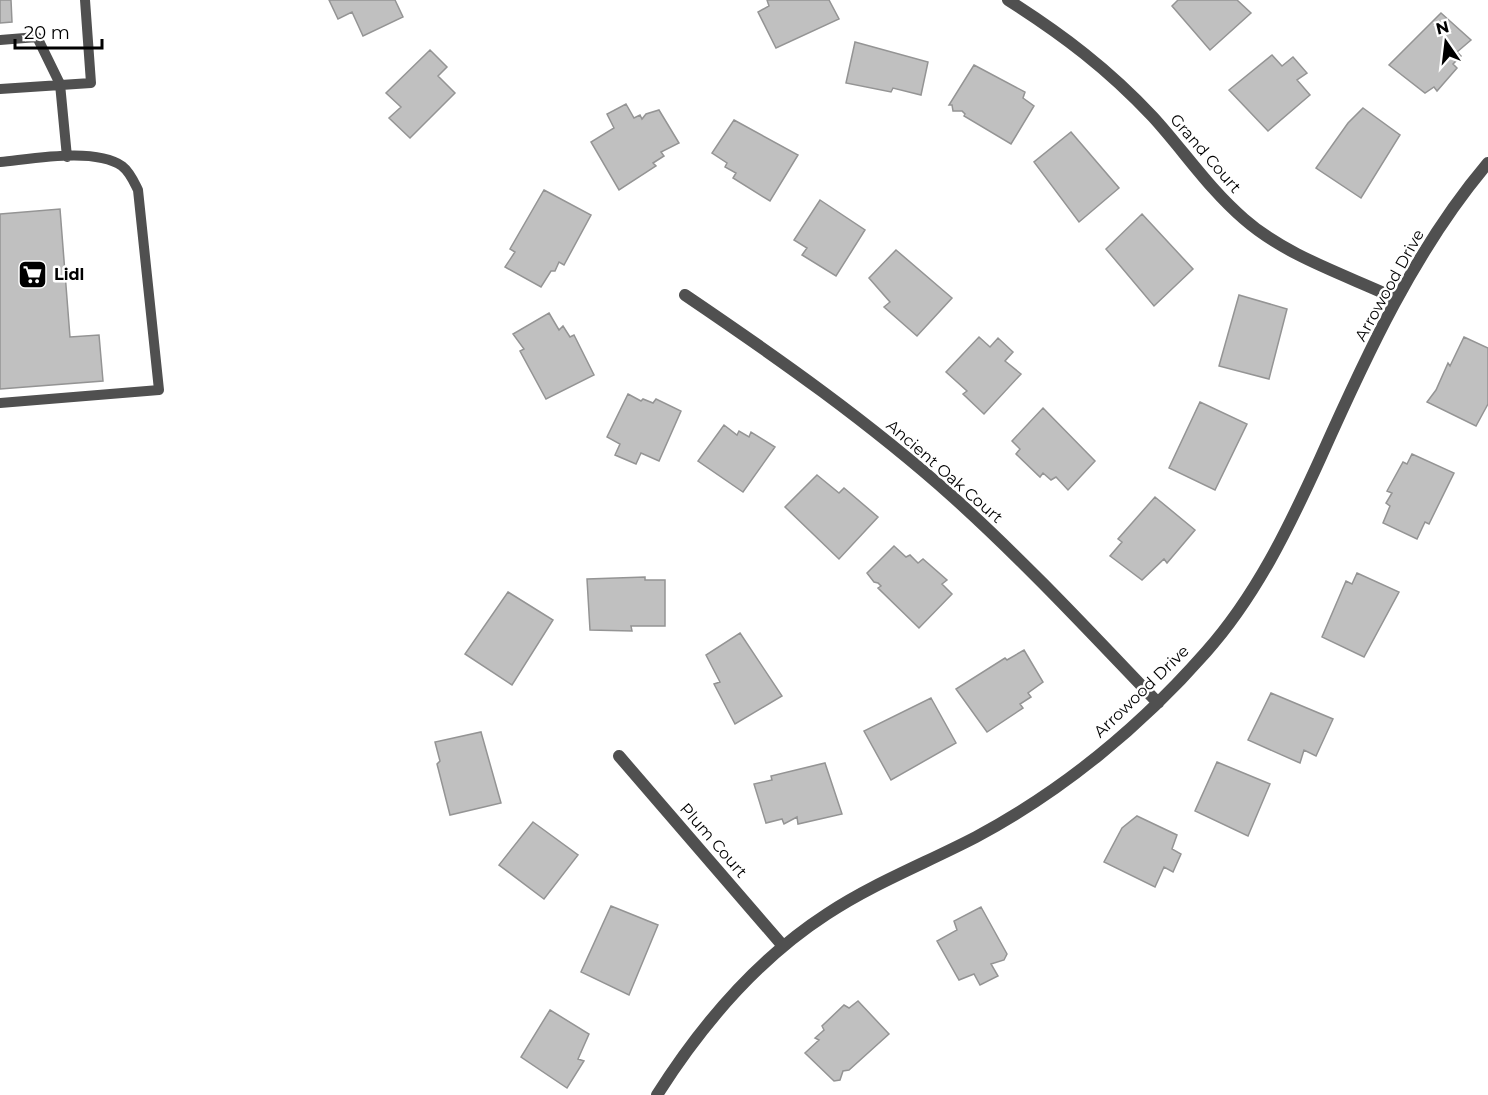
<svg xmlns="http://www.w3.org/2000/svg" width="1488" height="1095" font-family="Montserrat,sans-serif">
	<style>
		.building { fill: #c0c0c0; stroke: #949494; stroke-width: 1.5 }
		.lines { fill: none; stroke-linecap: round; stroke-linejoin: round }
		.service { stroke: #505050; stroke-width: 10 }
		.minor { stroke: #505050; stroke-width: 12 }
		.labels { text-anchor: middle; stroke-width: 5; stroke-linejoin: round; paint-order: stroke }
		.street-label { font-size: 16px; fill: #000; stroke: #fff }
		.poi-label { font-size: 16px; font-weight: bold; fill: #000; stroke: #fff; text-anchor: start }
	</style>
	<rect width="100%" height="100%" fill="#fff"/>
	<path class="building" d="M0 0H11L12 22 0 23Z
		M329 0H395L403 17 363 36 352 12 338 19Z
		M767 0H829L839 19 776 48 758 12 769 6Z
		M1178 0H1237L1251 13 1210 50 1172 6Z
		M1441 13 1471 40 1457 52 1461 56 1453 64 1457 68 1437 91 1434 87 1425 93 1389 65Z
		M855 42 928 62 921 95 893 88 891 92 846 83Z
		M430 50 447 67 438 76 455 93 410 138 389 118 401 107 386 93Z
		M1272 55 1282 66 1293 57 1307 73 1297 80 1310 95 1268 131 1229 90Z
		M974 65 1025 92 1023 98 1034 106 1011 144 964 116 965 114 962 111H953L952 105H949Z
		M626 104 634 118 640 115 642 119 646 114 659 110 679 143 661 152 664 156 653 163 656 166 619 190 591 142 614 128 607 114Z
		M1363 108 1400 135 1361 198 1316 168 1348 123Z
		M734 120 798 155 770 201 733 178 736 173 725 167 727 163 712 153Z
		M1071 132 1119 188 1079 222 1034 162Z
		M544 190 591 215 564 265 559 262 555 271H551L541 287 505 267 515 252 510 249Z
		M820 200 865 230 836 276 802 255 807 248 794 240Z
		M60 209 70 337 99 335 103 381 0 389V214Z
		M1142 214 1193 269 1154 306 1106 249Z
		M896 250 952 298 917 336 884 307 890 302 869 278Z
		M1239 295 1287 309 1269 379 1219 366Z
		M549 313 559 330 563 326 570 337 574 335 594 375 546 399 520 351 524 349 513 334Z
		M979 337 990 347 998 338 1013 352 1005 361 1021 374 984 414 963 394 967 391 946 372Z
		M1464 337 1488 348V404L1476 426 1427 402 1436 390 1448 363 1450 366Z
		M628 394 641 401 643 399 653 403 656 399 681 411 659 461 641 453 636 464 615 455 620 444 607 437Z
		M1200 402 1247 424 1215 490 1169 468Z
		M1043 408 1095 461 1068 490 1056 477 1051 480 1043 473 1040 477 1016 454 1020 449 1012 441Z
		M724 425 737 435 739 431 749 437 751 432 775 447 743 492 698 461Z
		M1412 454 1454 473 1429 524 1425 522 1417 539 1383 523 1390 506 1386 503 1392 493 1387 491 1403 462 1407 464Z
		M817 475 839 493 844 488 878 517 839 559 785 507Z
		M1155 497 1195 530 1167 563 1164 559 1142 580 1110 556 1122 542 1118 539Z
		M894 546 906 557 910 555 918 563 923 559 947 580 942 584 952 594 919 628 878 588 881 586 878 583 874 582 867 573Z
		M1357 573 1399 592 1364 657 1322 637 1346 581 1352 584Z
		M645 577V580H665V626H631L632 631 590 630 587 579Z
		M508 592 553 620 512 685 465 654Z
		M740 633 782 696 735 724 714 684 720 682 706 655Z
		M1024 650 1043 682 1028 693 1031 697 1020 704 1023 708 987 732 956 689 1005 658 1007 660Z
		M1271 693 1333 719 1316 756 1304 750 1300 763 1248 740Z
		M931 698 956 743 891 780 864 731Z
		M481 732 501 803 450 815 437 764 440 761 435 742Z
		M1217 762 1270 784 1248 836 1195 811Z
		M825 763 842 814 798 824 797 817 784 824 782 819 766 823 754 784 772 780 771 776Z
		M1137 816 1177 835 1172 849 1181 854 1173 872 1164 867 1155 887 1104 862 1122 828Z
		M533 822 578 855 544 899 499 865Z
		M611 906 658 925 629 995 581 972Z
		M981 907 1007 954 1004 960 991 964 998 976 980 985 974 974 959 980 937 941 957 930 954 921Z
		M858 1001 889 1034 849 1070 843 1071 840 1080 834 1081 805 1053 819 1040 815 1038 824 1030 822 1026 844 1005 849 1008Z
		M550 1010 589 1034 578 1059 584 1061 567 1088 521 1057Z"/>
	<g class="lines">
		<path class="service" d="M0 40 37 37 60 84 67 157
			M0 89 91 83 85 0
			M0 162C32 159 95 147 122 166 130 172 134 182 138 190L159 390 0 403"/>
		<path class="minor" d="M1008 0C1063 35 1108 69 1153 117 1184 151 1209 189 1244 219 1286 256 1346 275 1397 299
			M685 295C778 358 869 422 953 497 1025 562 1091 633 1158 703
			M619 756 783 946
			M657 1095C702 1024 756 960 827 914 874 883 926 863 976 837 1062 791 1141 726 1206 652 1256 596 1289 527 1320 459 1366 356 1415 249 1488 163"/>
	</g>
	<defs>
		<symbol id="supermarket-square" viewBox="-11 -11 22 22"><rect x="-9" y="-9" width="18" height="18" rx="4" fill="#000" stroke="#fff"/><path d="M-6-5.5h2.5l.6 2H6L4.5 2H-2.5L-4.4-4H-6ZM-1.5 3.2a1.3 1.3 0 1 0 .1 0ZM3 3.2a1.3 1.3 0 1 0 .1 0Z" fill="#fff"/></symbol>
	</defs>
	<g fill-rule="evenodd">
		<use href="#supermarket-square" x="16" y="258" width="33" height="33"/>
	</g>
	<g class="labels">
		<g class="street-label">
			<text transform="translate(1206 153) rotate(49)" y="6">Grand Court</text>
			<text transform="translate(1389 285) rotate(-61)" y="6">Arrowood Drive</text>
			<text transform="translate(945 471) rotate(41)" y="6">Ancient Oak Court</text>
			<text transform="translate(1141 691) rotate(-44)" y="6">Arrowood Drive</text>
			<text transform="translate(714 840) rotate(49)" y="6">Plum Court</text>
		</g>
		<g class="poi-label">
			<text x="54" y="280">Lidl</text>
		</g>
	</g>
	<g transform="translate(1446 42) rotate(346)" stroke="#ffffff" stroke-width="4.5" paint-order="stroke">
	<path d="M0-4.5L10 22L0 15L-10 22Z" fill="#000000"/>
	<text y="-9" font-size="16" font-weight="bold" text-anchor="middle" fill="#000000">N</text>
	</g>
	<path d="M15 39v9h87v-9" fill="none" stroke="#000000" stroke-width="3"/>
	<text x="24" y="39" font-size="18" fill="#000000" stroke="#ffffff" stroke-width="4.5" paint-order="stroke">20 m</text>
</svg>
